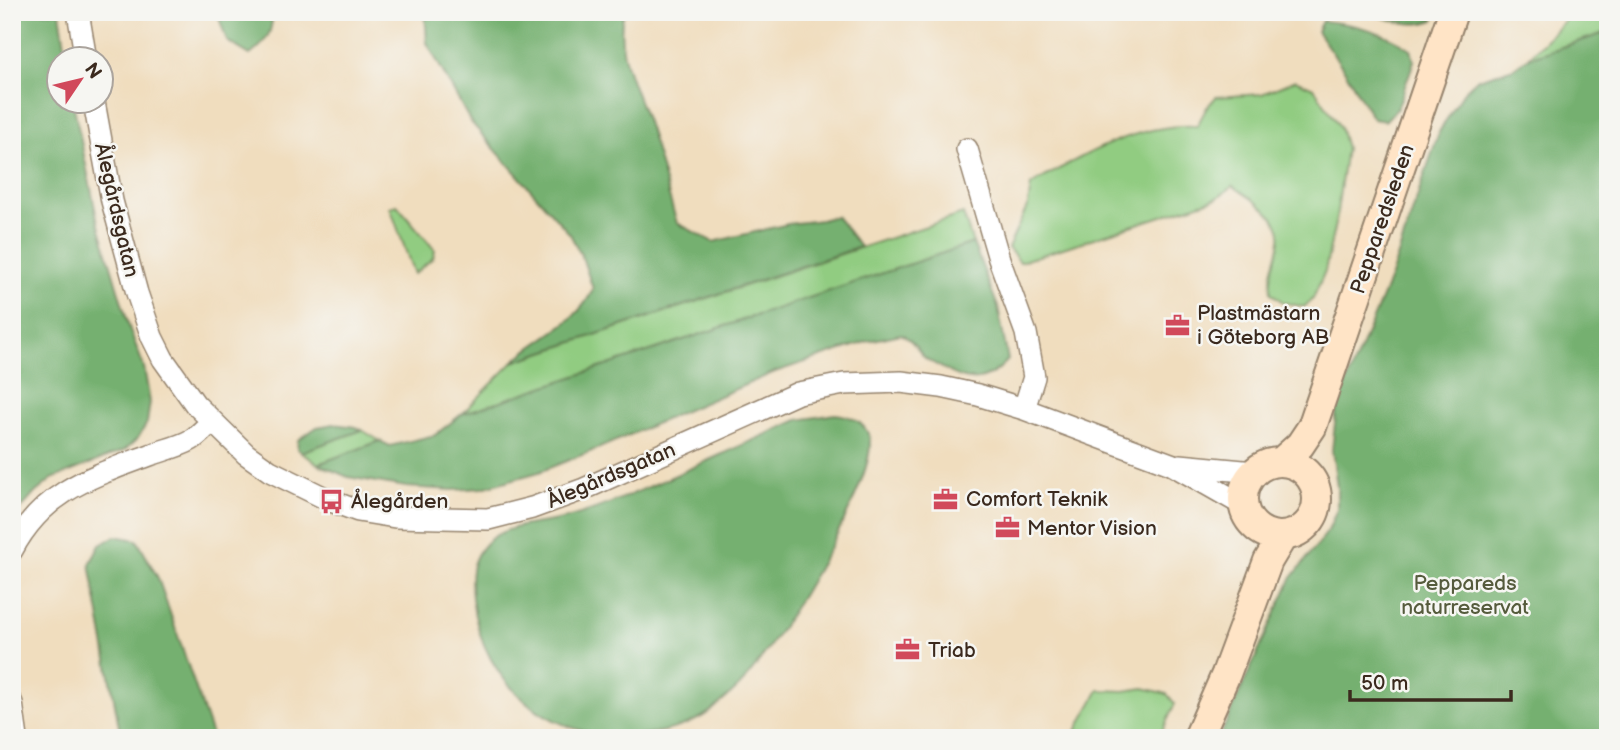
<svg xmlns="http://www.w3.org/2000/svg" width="1620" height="750" font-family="'Balsamiq Sans',sans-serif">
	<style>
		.green { fill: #91cc81; stroke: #667b50; stroke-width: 2 }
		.forest { fill: #74b06f; stroke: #586d46; stroke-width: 2 }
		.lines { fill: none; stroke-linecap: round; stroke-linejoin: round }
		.street-casing { stroke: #96846e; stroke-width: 24 }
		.secondary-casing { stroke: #96846e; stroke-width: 32 }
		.street { stroke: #fff; stroke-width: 21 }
		.secondary { stroke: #ffe4c6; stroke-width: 28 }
		.labels { text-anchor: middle; stroke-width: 5; stroke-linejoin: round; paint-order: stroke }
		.street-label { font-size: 21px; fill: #3b2a1e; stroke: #f6f6f2 }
		.poi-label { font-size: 21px; fill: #3b2a1e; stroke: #f6f6f2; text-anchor: start }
		.park-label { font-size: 21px; fill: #555b3c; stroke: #f6f6f2 }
	</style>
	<rect width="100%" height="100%" fill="#f6f6f2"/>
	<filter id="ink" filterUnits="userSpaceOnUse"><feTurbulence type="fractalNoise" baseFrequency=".0143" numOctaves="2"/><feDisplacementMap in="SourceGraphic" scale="14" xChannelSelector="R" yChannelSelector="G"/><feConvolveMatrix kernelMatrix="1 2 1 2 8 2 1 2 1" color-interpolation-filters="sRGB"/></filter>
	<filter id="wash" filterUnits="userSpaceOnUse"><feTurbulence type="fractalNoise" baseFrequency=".00686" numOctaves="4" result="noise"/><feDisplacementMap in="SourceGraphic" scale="28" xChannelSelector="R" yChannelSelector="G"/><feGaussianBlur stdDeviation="1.57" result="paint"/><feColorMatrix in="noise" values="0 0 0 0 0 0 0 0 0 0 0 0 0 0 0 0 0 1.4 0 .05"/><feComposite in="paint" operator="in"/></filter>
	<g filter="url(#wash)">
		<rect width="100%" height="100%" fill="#f0ddbe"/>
		<path class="green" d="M1577 12H1608V32L1528 58 1570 15Z
			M1295 80 1314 88 1340 127 1346 148 1336 219 1325 271 1313 299 1304 307 1283 302 1271 293C1269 269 1277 262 1280 240 1284 216 1250 198 1233 186L1217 198 1020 262 1008 248 1028 205 1031 185C1081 156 1137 123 1197 126L1207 107 1216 97 1262 94Z
			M397 205 435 250 433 258 414 274 390 207Z
			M963 214 973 243 462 414 513 362Z
			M362 430 380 441 318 464 301 452Z
			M1144 688 1167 694 1175 704 1159 738H1072L1099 690 1124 691Z"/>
		<path class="forest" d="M12 12H60L67 59 60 60V102H73L97 218 130 330 144 367 150 402 147 423 138 438 125 450 52 479 35 493 12 519Z
			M217 12H272C273 33 266 43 250 55L227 41Z
			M425 12H624C613 51 638 92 649 128 659 159 667 191 677 223L713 242 788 224 821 220 836 216 860 247 513 362C539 337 578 324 593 289L582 257 570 234 470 121 427 43Z
			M1365 12H1436L1434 20C1410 29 1388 19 1365 12Z
			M1322 21C1352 23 1387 32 1411 49L1414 61 1397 109 1385 121 1373 119 1345 71 1317 31Z
			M1608 32V738H1219L1291 579 1328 531 1337 509V487L1332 450 1337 405 1391 276 1439 132 1463 93 1478 79 1514 68 1528 58Z
			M973 243 998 307 1008 360C987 383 970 385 944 369 938 365 929 362 924 357 915 347 914 341 901 334L869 341 775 372 597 449 539 472 482 488 452 490 406 487 348 477 318 464 380 441 390 446 435 435 462 414Z
			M835 414C849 415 864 421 869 436 881 477 777 641 748 676 740 688 727 697 717 706 698 723 671 731 647 734 557 747 482 688 472 598 470 576 470 559 486 543 505 524 537 525 562 519 599 510 634 493 669 478 712 459 755 439 798 420Z
			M334 424 356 427 362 430 301 452 297 449 298 440 317 427Z
			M115 536 137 540 158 578 213 738H121L90 564 100 545Z"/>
	</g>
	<g filter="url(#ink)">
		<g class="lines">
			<defs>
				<path id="street" d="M78 12 86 60
					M94 102 112 201 137 293 152 337 163 359 195 404 246 454 270 471 331 501 358 511 395 517 488 519 532 508 584 489 798 393 844 384 901 382 941 387 978 395 1024 409 1171 464 1243 505
					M967 149 999 259 1026 333 1034 377 1024 409
					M1180 465 1254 472
					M12 550C44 490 91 477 150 455 163 450 179 447 191 440 198 436 205 428 211 422
					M12 703 17 738"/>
				<path id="secondary" d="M1282 461 1300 445 1312 427 1453 12
					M1243 499a37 37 0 1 1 74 0a37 37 0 1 1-74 0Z
					M1198 738 1226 674 1268 561 1283 536"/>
			</defs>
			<use href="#street" class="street-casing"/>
			<use href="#secondary" class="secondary-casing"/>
			<use href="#street" class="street"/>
			<use href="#secondary" class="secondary"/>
		</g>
	</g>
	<defs>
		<symbol id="office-bare" viewBox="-9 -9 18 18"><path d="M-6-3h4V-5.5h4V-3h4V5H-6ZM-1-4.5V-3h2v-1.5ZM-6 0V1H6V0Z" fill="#d1495b" stroke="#f6f6f2" stroke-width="2.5" paint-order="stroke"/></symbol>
		<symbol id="bus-bare" viewBox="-9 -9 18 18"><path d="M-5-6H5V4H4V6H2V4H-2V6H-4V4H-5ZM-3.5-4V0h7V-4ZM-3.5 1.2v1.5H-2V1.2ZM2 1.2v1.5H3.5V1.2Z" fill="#d1495b" stroke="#f6f6f2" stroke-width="2.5" paint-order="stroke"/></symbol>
	</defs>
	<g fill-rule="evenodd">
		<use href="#office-bare" x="1160" y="308" width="35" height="35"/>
		<use href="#office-bare" x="928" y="482" width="35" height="35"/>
		<use href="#bus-bare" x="314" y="484" width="35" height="35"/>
		<use href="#office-bare" x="990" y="510" width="35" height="35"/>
		<use href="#office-bare" x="890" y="632" width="35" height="35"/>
	</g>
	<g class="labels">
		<g class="street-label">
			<text transform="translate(117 210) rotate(77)" y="7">Ålegårdsgatan</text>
			<text transform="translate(1382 219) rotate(-71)" y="7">Pepparedsleden</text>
			<text transform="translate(611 475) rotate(-23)" y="7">Ålegårdsgatan</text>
		</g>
		<g class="poi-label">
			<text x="1197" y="320">Plastmästarn<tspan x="1197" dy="24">i Göteborg AB</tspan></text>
			<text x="966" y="506">Comfort Teknik</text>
			<text x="351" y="508">Ålegården</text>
			<text x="1027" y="535">Mentor Vision</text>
			<text x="928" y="657">Triab</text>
		</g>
		<g class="park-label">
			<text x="1465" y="590">Peppareds<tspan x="1465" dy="24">naturreservat</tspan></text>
		</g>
	</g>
	<rect width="1620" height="750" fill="none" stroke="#f6f6f2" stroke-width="42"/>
	<g transform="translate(80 80) rotate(55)"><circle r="33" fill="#f6f6f2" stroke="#aba49d" stroke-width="2"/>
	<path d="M0-5L12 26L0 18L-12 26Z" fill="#d1495b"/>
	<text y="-10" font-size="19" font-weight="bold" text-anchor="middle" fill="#3b2a1e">N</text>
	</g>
	<path d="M1350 690v10h161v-10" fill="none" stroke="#3b2a1e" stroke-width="3.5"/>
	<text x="1361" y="690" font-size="21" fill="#3b2a1e" stroke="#f6f6f2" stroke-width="5" paint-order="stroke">50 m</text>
</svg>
